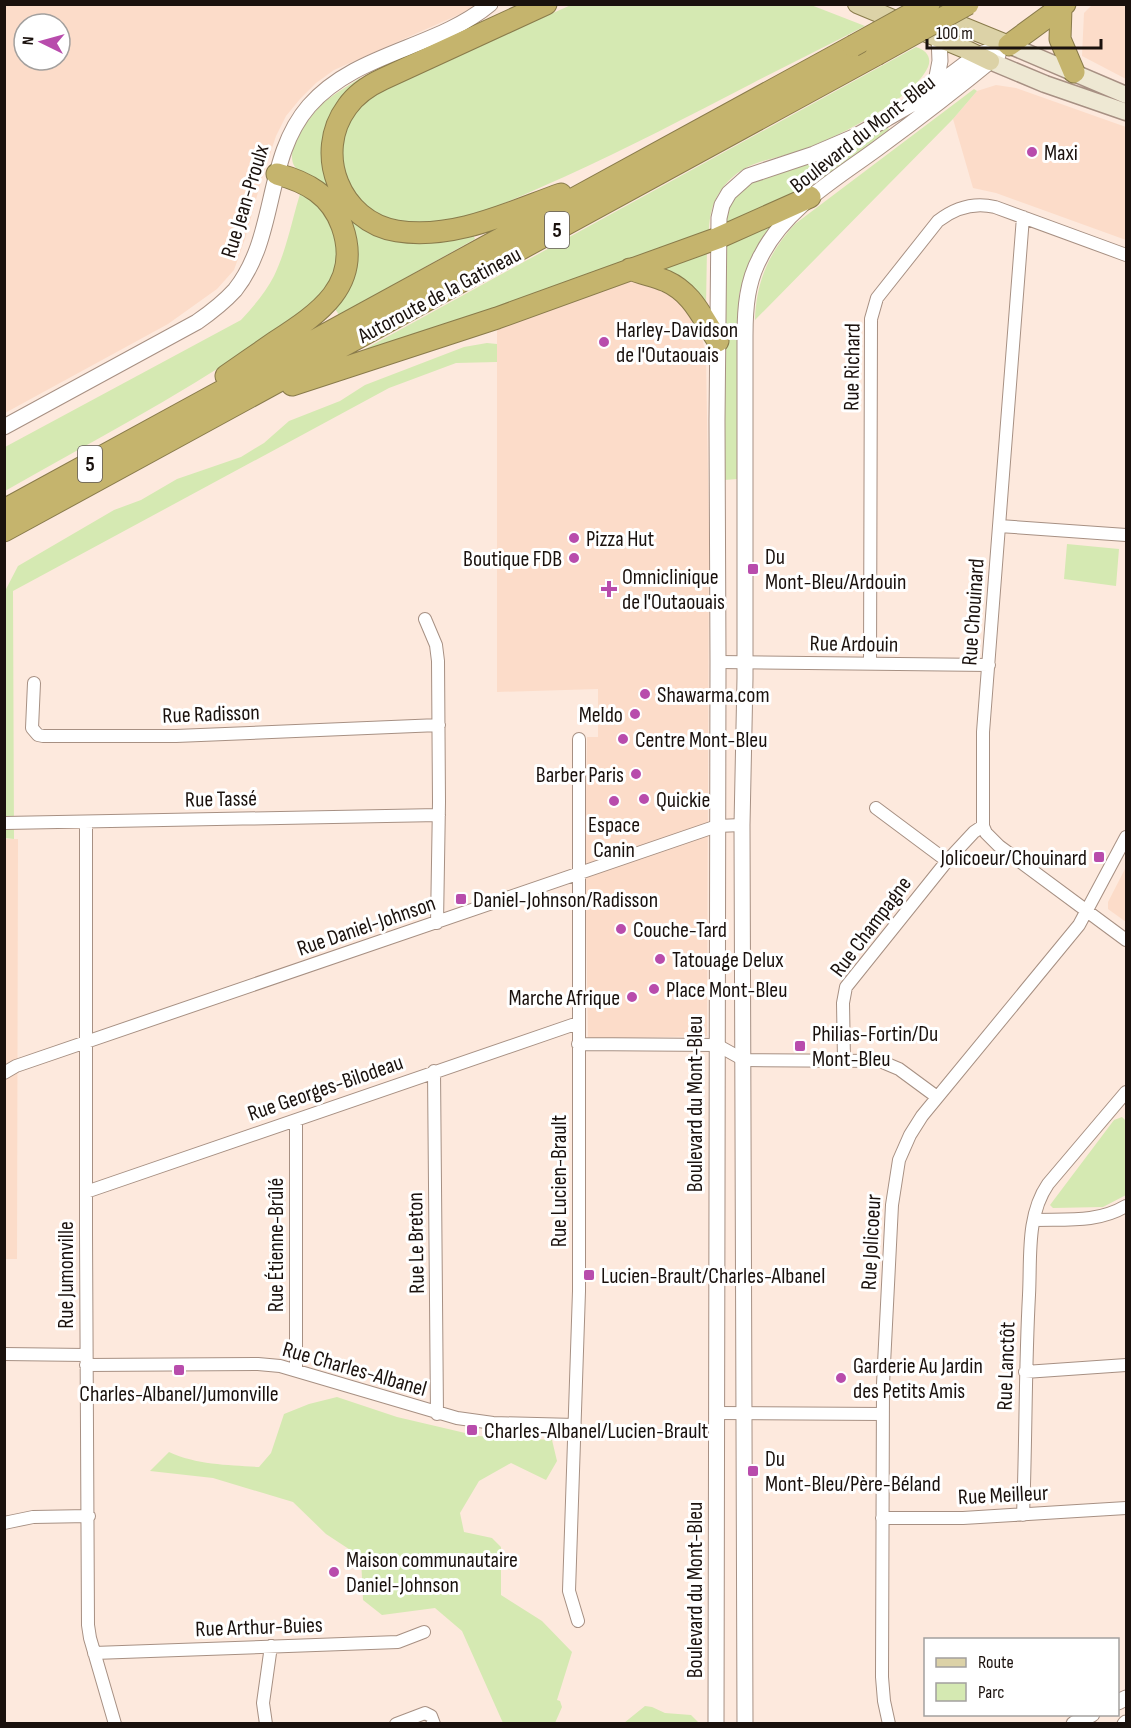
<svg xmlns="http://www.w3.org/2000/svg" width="1131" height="1728" font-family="'Sofia Sans Condensed',sans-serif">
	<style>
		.built { fill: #fcdcc9; fill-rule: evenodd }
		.green { fill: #d5e9b2 }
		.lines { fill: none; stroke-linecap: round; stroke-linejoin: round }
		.minor-casing { stroke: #a79083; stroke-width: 14 }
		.tertiary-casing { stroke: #a79083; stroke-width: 17 }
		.secondary-casing { stroke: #a79083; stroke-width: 19 }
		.primary-casing { stroke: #897b4b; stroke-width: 20 }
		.motorway-casing { stroke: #897b4b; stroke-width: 23 }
		.minor { stroke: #fff; stroke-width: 12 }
		.tertiary { stroke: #fff; stroke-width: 15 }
		.secondary { stroke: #eee8d3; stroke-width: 16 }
		.primary { stroke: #dcd2a7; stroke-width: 18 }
		.motorway { stroke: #c5b46d; stroke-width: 21 }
		.motorway-bridge-casing { stroke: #897b4b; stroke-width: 23; stroke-linecap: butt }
		.motorway-bridge { stroke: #c5b46d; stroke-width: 21 }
		.poi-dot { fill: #b84cac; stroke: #fff; stroke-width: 2 }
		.labels { text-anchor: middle; stroke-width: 6; stroke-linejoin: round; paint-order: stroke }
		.shield { fill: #fff; stroke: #5f5856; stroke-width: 1.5 }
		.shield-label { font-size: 21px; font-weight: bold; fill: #1a110d }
		.street-label { font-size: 22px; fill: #1a110d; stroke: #fff }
		.poi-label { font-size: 22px; fill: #1a110d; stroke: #fff; text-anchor: start }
	</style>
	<rect width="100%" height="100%" fill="#fde9dd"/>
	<path class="built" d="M5 4H476V5L458 15 334 70 316 83 300 99 286 116 276 136 260 185 245 239 234 270 217 289 168 324 5 413ZM24 24H60V60H24Z
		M1092 5H1126V79L1082 56 1084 13Z
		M996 85 1016 88 1126 127V240L996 193 973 188 953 119 977 91Z
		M635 281 648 284 672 294 699 325 706 355 709 537 707 1036 588 1039 585 855 587 737H598V689L497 692V321L615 282Z
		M4 839H18L17 1259H5Z
		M1126 867V922L1108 909V902Z"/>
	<path class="green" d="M571 5H811L865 26C827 46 789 64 751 84 689 116 628 148 564 177 524 194 481 217 436 223 406 227 373 221 354 196 331 165 340 121 369 98 384 86 415 75 434 66 480 46 525 25 571 5Z
		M916 47C926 50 932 57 928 67 914 99 834 139 802 150 780 158 752 160 734 176 716 191 709 210 709 233L368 355 365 349Z
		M360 78 362 84 330 123 353 218 472 232 475 239 339 315 334 307 353 261 302 173C300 171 297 170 295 167 283 150 310 117 321 105 333 94 347 87 360 78Z
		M974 89 977 91 953 119 755 320C756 282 769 252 795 224Z
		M887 125 889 130 832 172 804 190 726 229 725 214 740 188Z
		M301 191C333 211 348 252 328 286 325 291 322 297 318 301 306 314 277 330 261 340 180 396 90 442 5 491V447L241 320C253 307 266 292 274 276 287 249 292 219 301 191Z
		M770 221 774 226 761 240 750 261 739 294 738 479 724 480V242Z
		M707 247 706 308 654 273Z
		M487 343 497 344V362L456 363 389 388 13 591 14 839 4 838V593L18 566 114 510 141 500 177 479 241 457 264 443 289 421 340 401 365 385 464 347Z
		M1067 544 1119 549 1116 586 1064 579Z
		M1122 1117 1126 1121V1195L1103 1207 1053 1208 1050 1205 1114 1120Z
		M337 1397 397 1417 478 1436 552 1440 557 1461 546 1480 511 1463 479 1481 460 1513 464 1532 492 1538 501 1547V1595L542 1621 572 1652 557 1700 560 1701 562 1707 555 1723H503L462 1631 435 1608 382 1615 363 1600 361 1557 326 1534 293 1502 213 1478 150 1471 169 1452C197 1465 229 1465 259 1467L271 1453 284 1414 309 1404Z
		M645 1706 652 1707 665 1713 691 1715 699 1723H624Z"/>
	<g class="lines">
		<defs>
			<path id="minor" d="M1023 217 983 732V826L986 833 999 846 1126 940
				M999 526 1126 535
				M425 619 436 645 438 661 439 802 437 923
				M718 662 989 665
				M870 664 871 319 877 298 938 221C956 207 974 202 995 207L1126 255
				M34 683 32 728 38 735 43 736H176L439 725
				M876 808 947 861
				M86 822V1234L88 1625 90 1638 115 1724
				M5 823 439 815
				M578 1044 717 1045 744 1060 880 1061 899 1069 937 1097
				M844 1060 843 1003 846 987 947 861 974 832 983 826
				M434 1071 437 1414
				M4 1073 16 1066 717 826 742 825
				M296 1120V1370
				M86 1192 578 1023
				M1034 1220C1067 1219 1097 1223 1126 1206
				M4 1354 86 1355
				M86 1365 258 1364 280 1366 457 1418 493 1423 575 1425
				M1025 1372 1126 1365
				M716 1413 883 1414
				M1023 1515C1026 1441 1025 1368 1029 1295 1031 1258 1026 1216 1048 1184L1126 1092
				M882 1518H963L1126 1508
				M4 1523 33 1517 89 1516
				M578 1621 569 1591 579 1291V739
				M94 1653 398 1642 424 1632
				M266 1724 263 1703 271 1646
				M396 1724 425 1713 431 1716 434 1724
				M889 1724 884 1701 882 1677 883 1384 892 1205 899 1160 910 1135 922 1116 1079 925 1126 837"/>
			<path id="tertiary" d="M935 87 940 61 939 38
				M4 427 197 322C210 313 224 302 235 290 278 236 264 158 309 106 356 52 436 49 490 4
				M1118 1702 1126 1698
				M716 1724 718 662 717 421 719 218 722 205 729 193 748 176 814 154 856 136 912 104 977 55 1009 45
				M745 1724 742 825 745 678V336C745 308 747 281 761 256 785 208 836 179 878 148 919 118 959 87 998 55
				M1074 1724 1092 1714
				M1125 1724 1126 1723"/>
			<path id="secondary" d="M1009 45 1126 95
				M990 61 1045 84 1126 112"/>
			<path id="primary" d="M857 4 965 49 990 61
				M933 14 1009 45"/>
			<path id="motorway" d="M546 4 383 79C370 85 356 94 347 107 313 153 340 222 397 231 454 240 510 212 561 194
				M1061 8 1060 39 1074 72
				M1009 45 1065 4
				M630 269C642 274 654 276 666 281 693 293 702 318 718 341
				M226 376C242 365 259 353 275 342 318 314 363 285 342 226 331 195 307 182 277 174
				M292 385 497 318 718 238 810 197
				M4 510 853 46
				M4 531 876 55"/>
		</defs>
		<use href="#minor" class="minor-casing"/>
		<use href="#tertiary" class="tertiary-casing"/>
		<use href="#secondary" class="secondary-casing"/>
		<use href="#primary" class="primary-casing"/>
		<use href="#motorway" class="motorway-casing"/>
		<use href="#minor" class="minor"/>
		<use href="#tertiary" class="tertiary"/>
		<use href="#secondary" class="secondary"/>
		<use href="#primary" class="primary"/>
		<use href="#motorway" class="motorway"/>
		<defs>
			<path id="motorway-bridge" d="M853 46 929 4
				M876 55 968 4"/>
		</defs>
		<use href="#motorway-bridge" class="motorway-bridge-casing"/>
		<use href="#motorway-bridge" class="motorway-bridge"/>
	</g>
	<g class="poi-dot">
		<circle cx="1032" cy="152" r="6"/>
		<circle cx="604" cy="342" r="6"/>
		<circle cx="574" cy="538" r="6"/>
		<circle cx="574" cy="558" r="6"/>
		<rect x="747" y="563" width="12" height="12" rx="3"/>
		<path d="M606 580h6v6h6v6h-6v6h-6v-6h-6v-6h6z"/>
		<circle cx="645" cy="694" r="6"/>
		<circle cx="635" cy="714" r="6"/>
		<circle cx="623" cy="739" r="6"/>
		<circle cx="636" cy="774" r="6"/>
		<circle cx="644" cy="799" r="6"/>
		<circle cx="614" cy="801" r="6"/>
		<rect x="1093" y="851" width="12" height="12" rx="3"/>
		<rect x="455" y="893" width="12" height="12" rx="3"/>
		<circle cx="621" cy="929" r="6"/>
		<circle cx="660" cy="959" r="6"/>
		<circle cx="654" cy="989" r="6"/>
		<circle cx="632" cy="997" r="6"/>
		<rect x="794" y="1040" width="12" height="12" rx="3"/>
		<rect x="583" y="1269" width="12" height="12" rx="3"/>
		<rect x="173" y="1364" width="12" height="12" rx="3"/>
		<circle cx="841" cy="1378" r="6"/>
		<rect x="466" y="1424" width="12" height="12" rx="3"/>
		<rect x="747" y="1465" width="12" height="12" rx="3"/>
		<circle cx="334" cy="1572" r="6"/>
	</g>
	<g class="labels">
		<g class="shield">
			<rect x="545" y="212" width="24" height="36" rx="4.5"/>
			<rect x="78" y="446" width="24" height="36" rx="4.5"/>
		</g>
		<g class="shield-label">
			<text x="557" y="237">5</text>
			<text x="90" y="471">5</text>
		</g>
		<g class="street-label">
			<text transform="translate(862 133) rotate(-38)" y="8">Boulevard du Mont-Bleu</text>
			<text transform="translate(244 201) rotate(-73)" y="8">Rue Jean-Proulx</text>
			<text transform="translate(439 294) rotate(-28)" y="8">Autoroute de la Gatineau</text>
			<text transform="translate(851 367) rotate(-89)" y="8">Rue Richard</text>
			<text transform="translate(972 612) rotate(-86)" y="8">Rue Chouinard</text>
			<text transform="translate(854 643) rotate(1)" y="8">Rue Ardouin</text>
			<text transform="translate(211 713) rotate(-2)" y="8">Rue Radisson</text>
			<text transform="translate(221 798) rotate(-1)" y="8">Rue Tassé</text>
			<text transform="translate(366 925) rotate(-19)" y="8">Rue Daniel-Johnson</text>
			<text transform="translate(870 926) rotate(-53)" y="8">Rue Champagne</text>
			<text transform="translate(325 1087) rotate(-19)" y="8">Rue Georges-Bilodeau</text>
			<text transform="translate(694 1104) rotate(-90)" y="8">Boulevard du Mont-Bleu</text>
			<text transform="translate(558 1181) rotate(-90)" y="8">Rue Lucien-Brault</text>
			<text transform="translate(870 1242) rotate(-87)" y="8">Rue Jolicoeur</text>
			<text transform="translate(415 1243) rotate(-91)" y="8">Rue Le Breton</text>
			<text transform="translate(275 1245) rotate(-90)" y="8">Rue Étienne-Brûlé</text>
			<text transform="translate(65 1275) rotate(-90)" y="8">Rue Jumonville</text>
			<text transform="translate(1005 1366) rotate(-88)" y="8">Rue Lanctôt</text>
			<text transform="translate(355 1368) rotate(16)" y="8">Rue Charles-Albanel</text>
			<text transform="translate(1003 1494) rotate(-3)" y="8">Rue Meilleur</text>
			<text transform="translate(694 1590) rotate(-90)" y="8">Boulevard du Mont-Bleu</text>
			<text transform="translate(259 1626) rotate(-2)" y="8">Rue Arthur-Buies</text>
		</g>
		<g class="poi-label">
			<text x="1044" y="160">Maxi</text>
			<text x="616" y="337">Harley-Davidson<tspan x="616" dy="25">de l'Outaouais</tspan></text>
			<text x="586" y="546">Pizza Hut</text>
			<text x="765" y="564">Du<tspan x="765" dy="25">Mont-Bleu/Ardouin</tspan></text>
			<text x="562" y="566" text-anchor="end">Boutique FDB</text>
			<text x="622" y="584">Omniclinique<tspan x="622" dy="25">de l'Outaouais</tspan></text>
			<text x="657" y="702">Shawarma.com</text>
			<text x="623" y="722" text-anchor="end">Meldo</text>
			<text x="635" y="747">Centre Mont-Bleu</text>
			<text x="624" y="782" text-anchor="end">Barber Paris</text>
			<text x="656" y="807">Quickie</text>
			<text x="614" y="832" text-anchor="middle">Espace<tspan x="614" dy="25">Canin</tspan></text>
			<text x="1087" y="865" text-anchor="end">Jolicoeur/Chouinard</text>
			<text x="473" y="907">Daniel-Johnson/Radisson</text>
			<text x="633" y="937">Couche-Tard</text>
			<text x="672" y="967">Tatouage Delux</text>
			<text x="666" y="997">Place Mont-Bleu</text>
			<text x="620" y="1005" text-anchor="end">Marche Afrique</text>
			<text x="812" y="1041">Philias-Fortin/Du<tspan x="812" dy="25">Mont-Bleu</tspan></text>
			<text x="601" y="1283">Lucien-Brault/Charles-Albanel</text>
			<text x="853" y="1373">Garderie Au Jardin<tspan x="853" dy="25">des Petits Amis</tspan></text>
			<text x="179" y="1401" text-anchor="middle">Charles-Albanel/Jumonville</text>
			<text x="484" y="1438">Charles-Albanel/Lucien-Brault</text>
			<text x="765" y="1466">Du<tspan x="765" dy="25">Mont-Bleu/Père-Béland</tspan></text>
			<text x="346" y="1567">Maison communautaire<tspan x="346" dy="25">Daniel-Johnson</tspan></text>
		</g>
	</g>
	<rect width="1131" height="1728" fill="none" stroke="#1a110d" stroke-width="12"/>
	<rect x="924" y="1638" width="195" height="78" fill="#ffffff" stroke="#a3a09e" stroke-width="1.5"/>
	<rect x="936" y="1658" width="30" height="9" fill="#dcd2a7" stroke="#a3a09e" stroke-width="1.5"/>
	<text x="978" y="1668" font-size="18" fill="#1a110d">Route</text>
	<rect x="936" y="1683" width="30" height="18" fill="#d5e9b2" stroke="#a3a09e" stroke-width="1.5"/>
	<text x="978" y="1698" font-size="18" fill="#1a110d">Parc</text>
	<g transform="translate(42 42) rotate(275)"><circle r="28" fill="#ffffff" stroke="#a3a09e" stroke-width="1.5"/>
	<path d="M0-4.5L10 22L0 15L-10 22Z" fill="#b84cac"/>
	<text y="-9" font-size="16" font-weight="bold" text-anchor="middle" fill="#1a110d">N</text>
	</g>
	<path d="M927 39v9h174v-9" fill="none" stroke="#1a110d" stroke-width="3"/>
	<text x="936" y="39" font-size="18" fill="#1a110d" stroke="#ffffff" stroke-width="4.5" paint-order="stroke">100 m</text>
</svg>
